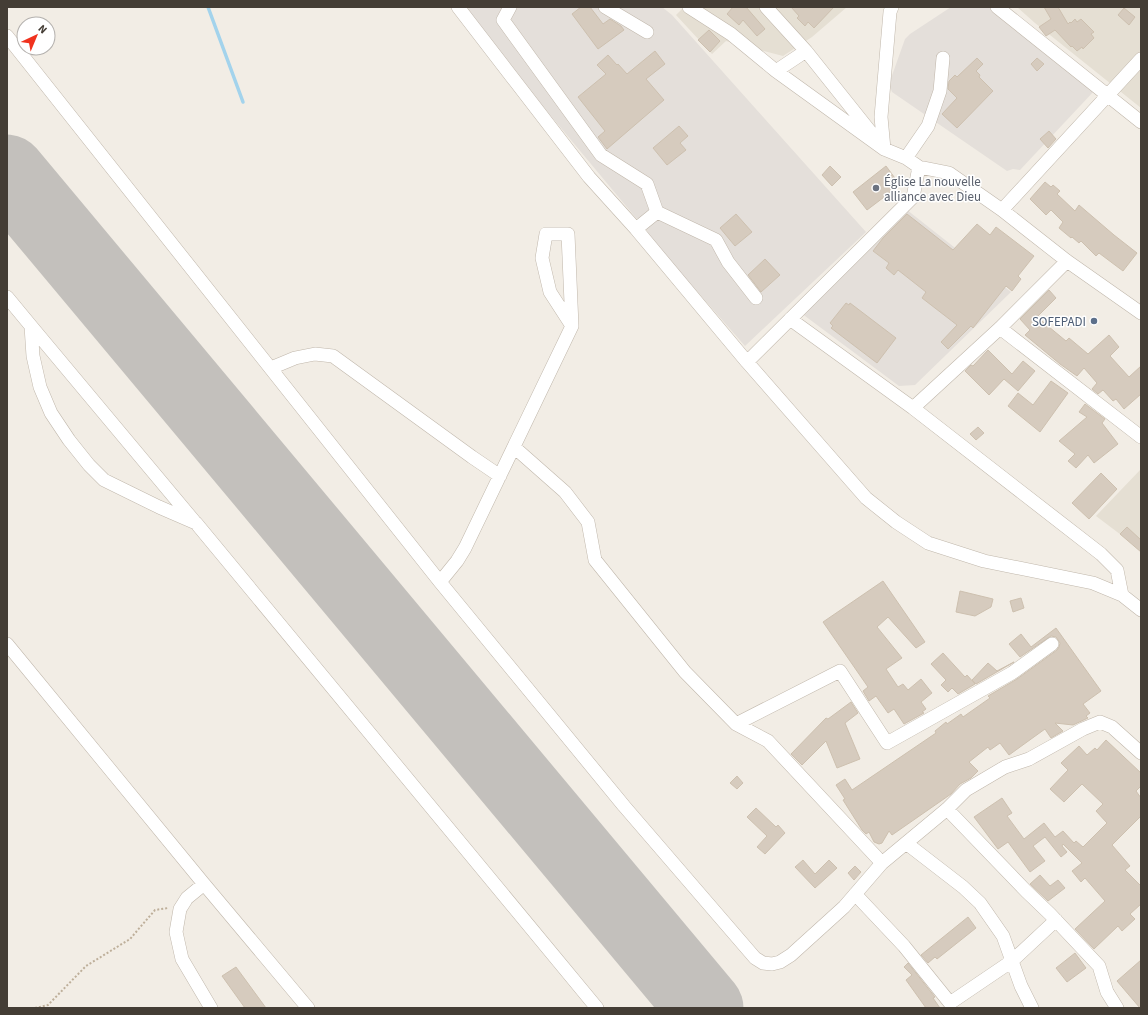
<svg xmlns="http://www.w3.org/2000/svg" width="1148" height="1015" font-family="'Source Sans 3',sans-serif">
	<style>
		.residential { fill: #e5dfd3 }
		.industrial { fill: #e4dfda }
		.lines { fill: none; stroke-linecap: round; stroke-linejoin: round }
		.stream { stroke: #a3d3ec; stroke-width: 3.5 }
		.runway { stroke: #c3c0bc; stroke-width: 77 }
		.building { fill: #d6cbbe; stroke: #cdc0af }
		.minor-casing { stroke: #c0b7ab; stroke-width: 14 }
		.path { stroke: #beaf9a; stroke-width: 2; stroke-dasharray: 2 2; stroke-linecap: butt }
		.minor { stroke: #fff; stroke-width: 13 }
		.worship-dot { fill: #6b7280; stroke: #fff; stroke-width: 1.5 }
		.service-dot { fill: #5c6f8a; stroke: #fff; stroke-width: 1.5 }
		.labels { text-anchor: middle; stroke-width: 3; stroke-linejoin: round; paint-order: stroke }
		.worship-label { font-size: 13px; fill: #5b616d; stroke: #fff; text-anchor: start }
		.service-label { font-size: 13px; fill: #4e5e75; stroke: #fff; text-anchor: end }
	</style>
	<rect width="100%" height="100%" fill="#f2ede5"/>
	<path class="residential" d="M684 7H847L812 37 783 56 726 41 712 54 676 15Z
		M1017 7H1141V108L1035 23Z
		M1141 469V550L1096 516Z"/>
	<path class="industrial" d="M464 7H662L672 15 866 232 745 346 652 240 647 231 646 221 636 218 501 56Z
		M951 7H997L1095 90 1020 170 1013 169 1007 171 892 92 889 84 905 39 910 34Z
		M902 206 1011 292 915 385 899 386 801 313Z"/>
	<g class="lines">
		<path class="stream" d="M208 7 243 102"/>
		<path class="runway" d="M7 173 705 1008"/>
	</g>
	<path class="building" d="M581 7H590L603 24 610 19 621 26 624 30 598 49 572 14Z
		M733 7H746L765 29 757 36 743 20 739 25 727 14Z
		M791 7H834L814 28 808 22 805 26 797 18 799 16Z
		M1044 7H1058L1068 24 1070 22 1071 23 1075 19 1077 22 1081 19 1094 32 1091 34 1094 38 1083 49 1082 47 1077 51 1072 46 1071 47 1055 30 1046 36 1039 27 1051 19Z
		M1124 8 1135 17 1129 25 1118 15Z
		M709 30 720 41 710 52 698 40Z
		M655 51 665 64 646 79 664 100 607 149 598 137 605 131 578 97 606 74 597 65 608 55 617 65 618 64 627 74Z
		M977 58 983 64 976 71 980 75 979 77 993 91 957 128 942 114 957 98 948 89 949 81 955 75 957 77Z
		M1037 58 1044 64 1037 71 1031 64Z
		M679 126 688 136 680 143 686 150 667 165 653 148Z
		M1049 131 1056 139 1048 148 1040 139Z
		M830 166 841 177 832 186 822 175Z
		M886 166 900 185 867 210 853 192Z
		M1045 182 1051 187 1053 185 1060 191 1057 194 1075 211 1079 205 1114 235 1137 253 1123 271 1099 253 1096 256 1081 241 1079 243 1072 237 1071 238 1059 228 1063 222 1051 210 1046 215 1030 199Z
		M736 214 752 232 735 246 720 228Z
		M907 214 953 250 977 224 990 235 996 227 1034 256 1018 276 1021 279 1012 291 1006 286 973 328 971 326 948 349 941 342 957 325 922 298 926 292 898 270 894 275 886 268 889 263 873 251 883 238Z
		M765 259 780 275 761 292 748 275Z
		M1049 290 1056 298 1037 317 1066 341 1069 338 1088 354 1109 335 1119 347 1110 356 1129 377 1141 366V394L1124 409 1116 399 1113 401 1103 390 1098 394 1092 389 1097 383 1084 368 1077 376 1060 364 1025 335 1030 330 1020 319Z
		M846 303 849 305 850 303 896 338 877 363 831 328 833 326 830 323Z
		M988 350 1012 374 1023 361 1035 371 1018 391 1004 379 989 395 965 371 971 365 973 366Z
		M1051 381 1068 393 1040 432 1008 406 1018 393 1033 405Z
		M1085 404 1105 419 1102 423 1118 444 1094 463 1088 455 1076 468 1068 461 1075 454 1059 441 1087 417 1079 412Z
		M978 427 984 433 976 440 970 434Z
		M1101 473 1117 489 1089 519 1072 503Z
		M1127 527 1141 540V552L1120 534Z
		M883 581 925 642 916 648 888 617 877 627 902 658 886 669 898 687 903 684 908 690 921 679 932 693 921 702 926 709 922 712 924 713 904 724 894 709 888 713 876 696 869 701 863 691 868 687 823 622Z
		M960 591 993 599 991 607 975 616 956 612Z
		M1021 598 1024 608 1013 612 1010 601Z
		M1056 628 1101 691 1083 704 1090 713 1086 716 1088 718 1073 725 1055 723 1063 731 1051 738 1045 729 1009 755 1000 743 990 750 988 747 969 762 978 771 971 778 960 784 951 794 892 835 889 831 882 843 879 844 874 842 869 832 866 834 862 830 843 800 845 799 836 785 845 779 852 790 936 733 935 731 946 722 947 724 961 714 963 717 990 698 988 696 1017 679 1057 650 1059 647 1060 643 1056 637 1051 636 1020 657 1009 644 1021 634 1031 647Z
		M943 653 965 677 967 675 975 684 958 694 952 688 948 692 941 685 946 680 931 664Z
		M1014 662 976 684 972 680 988 663 997 671Z
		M851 702 858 713 845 723 860 759 837 768 826 741 802 765 791 754 826 718 828 719Z
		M1106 740 1141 773V786L1136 791 1141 798V816L1112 845 1130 866 1125 870 1141 886V904L1130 914 1135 919 1122 931 1118 926 1094 949 1075 929 1105 901 1085 878 1081 882 1072 871 1082 863 1063 844 1062 846 1067 852 1061 857 1045 837 1033 846 1045 861 1030 872 1008 842 998 849 974 817 1002 798 1012 813 1007 816 1024 839 1044 823 1055 837 1063 831 1074 843 1076 841 1083 847 1107 823 1096 811 1103 804 1082 784 1064 802 1050 789 1068 770 1061 763 1079 746 1087 755 1095 748 1097 750Z
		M737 776 743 783 737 789 730 783Z
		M756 808 776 827 778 825 785 833 765 854 757 847 767 836 747 817Z
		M803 860 815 874 829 860 837 868 815 888 795 867Z
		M855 866 861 872 854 880 848 873Z
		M1040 875 1050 886 1058 880 1065 888 1048 901 1030 884Z
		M968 917 976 928 937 959 935 957 928 963 921 955Z
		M1075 953 1086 968 1067 982 1056 968Z
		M1141 960V1008H1140L1117 981Z
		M908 963 935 997 933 998 940 1008H926L906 980 912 975 904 967Z
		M236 967 266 1008H245L222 976Z"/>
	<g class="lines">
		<defs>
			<path id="minor" d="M458 7 589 177 636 229 747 362 866 498 896 522 928 543 984 561 1093 583 1122 595 1141 610
				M510 7 503 20 601 155 647 184 657 212 636 229
				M605 7 647 32
				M689 7 731 34 776 71 884 149 906 158 919 167 949 173 1002 210 1067 261 1141 313
				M766 7 806 51 877 140
				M997 7 1141 122
				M7 36 440 582 624 806 755 958 763 963 772 964 780 962 791 955 844 907 882 863 947 809 966 790 1005 767 1029 759 1083 729 1100 722 1112 727 1141 753
				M776 71 806 51
				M884 149 881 117 890 12 892 7
				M906 158 928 126 940 91 943 58
				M1002 210 1141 59
				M657 212 716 240 728 262 756 298
				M7 297 31 326 33 356 40 387 51 413 69 440 89 465 104 480 159 507 196 523 597 1008
				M790 319 913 408 1101 554 1117 570 1122 595
				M31 326 194 521
				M1000 328 1141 437
				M747 362 913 197 919 167
				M271 368 295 358 315 354 333 356 472 457 500 476
				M913 408 1000 328 1067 261
				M514 447 565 492 588 522 595 560 685 672 736 724 768 741 882 863
				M440 582 457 561 465 548 572 326 568 234H546L542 258 550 292 572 326
				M7 644 204 884 308 1008
				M736 724 840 671 887 743 1012 673 1052 644
				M947 809 1026 891 1050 914 1099 966 1107 992 1117 1008
				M906 843 963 887 980 903 1003 936 1021 986 1032 1008
				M204 884 187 898 180 909 176 932 182 959 211 1008
				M855 894 904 946 950 1003 1012 961 1056 920"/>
		</defs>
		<use href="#minor" class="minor-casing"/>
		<path class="path" d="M35 1008 48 1005 86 966 130 939 155 910 168 908"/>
		<use href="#minor" class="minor"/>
	</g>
	<circle class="worship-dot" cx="876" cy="188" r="4"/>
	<circle class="service-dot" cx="1094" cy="321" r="4"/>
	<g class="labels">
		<g class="worship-label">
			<text x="884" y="186">Église La nouvelle<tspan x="884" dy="15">alliance avec Dieu</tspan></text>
		</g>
		<g class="service-label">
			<text x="1086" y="326">SOFEPADI</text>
		</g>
	</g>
	<rect width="1148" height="1015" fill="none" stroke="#443d35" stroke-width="16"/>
	<g transform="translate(36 36) rotate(44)"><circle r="19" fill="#ffffff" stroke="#b4b1ae"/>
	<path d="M0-3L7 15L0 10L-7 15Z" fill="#f0321e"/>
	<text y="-6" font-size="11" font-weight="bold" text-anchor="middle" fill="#443d35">N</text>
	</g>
</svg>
